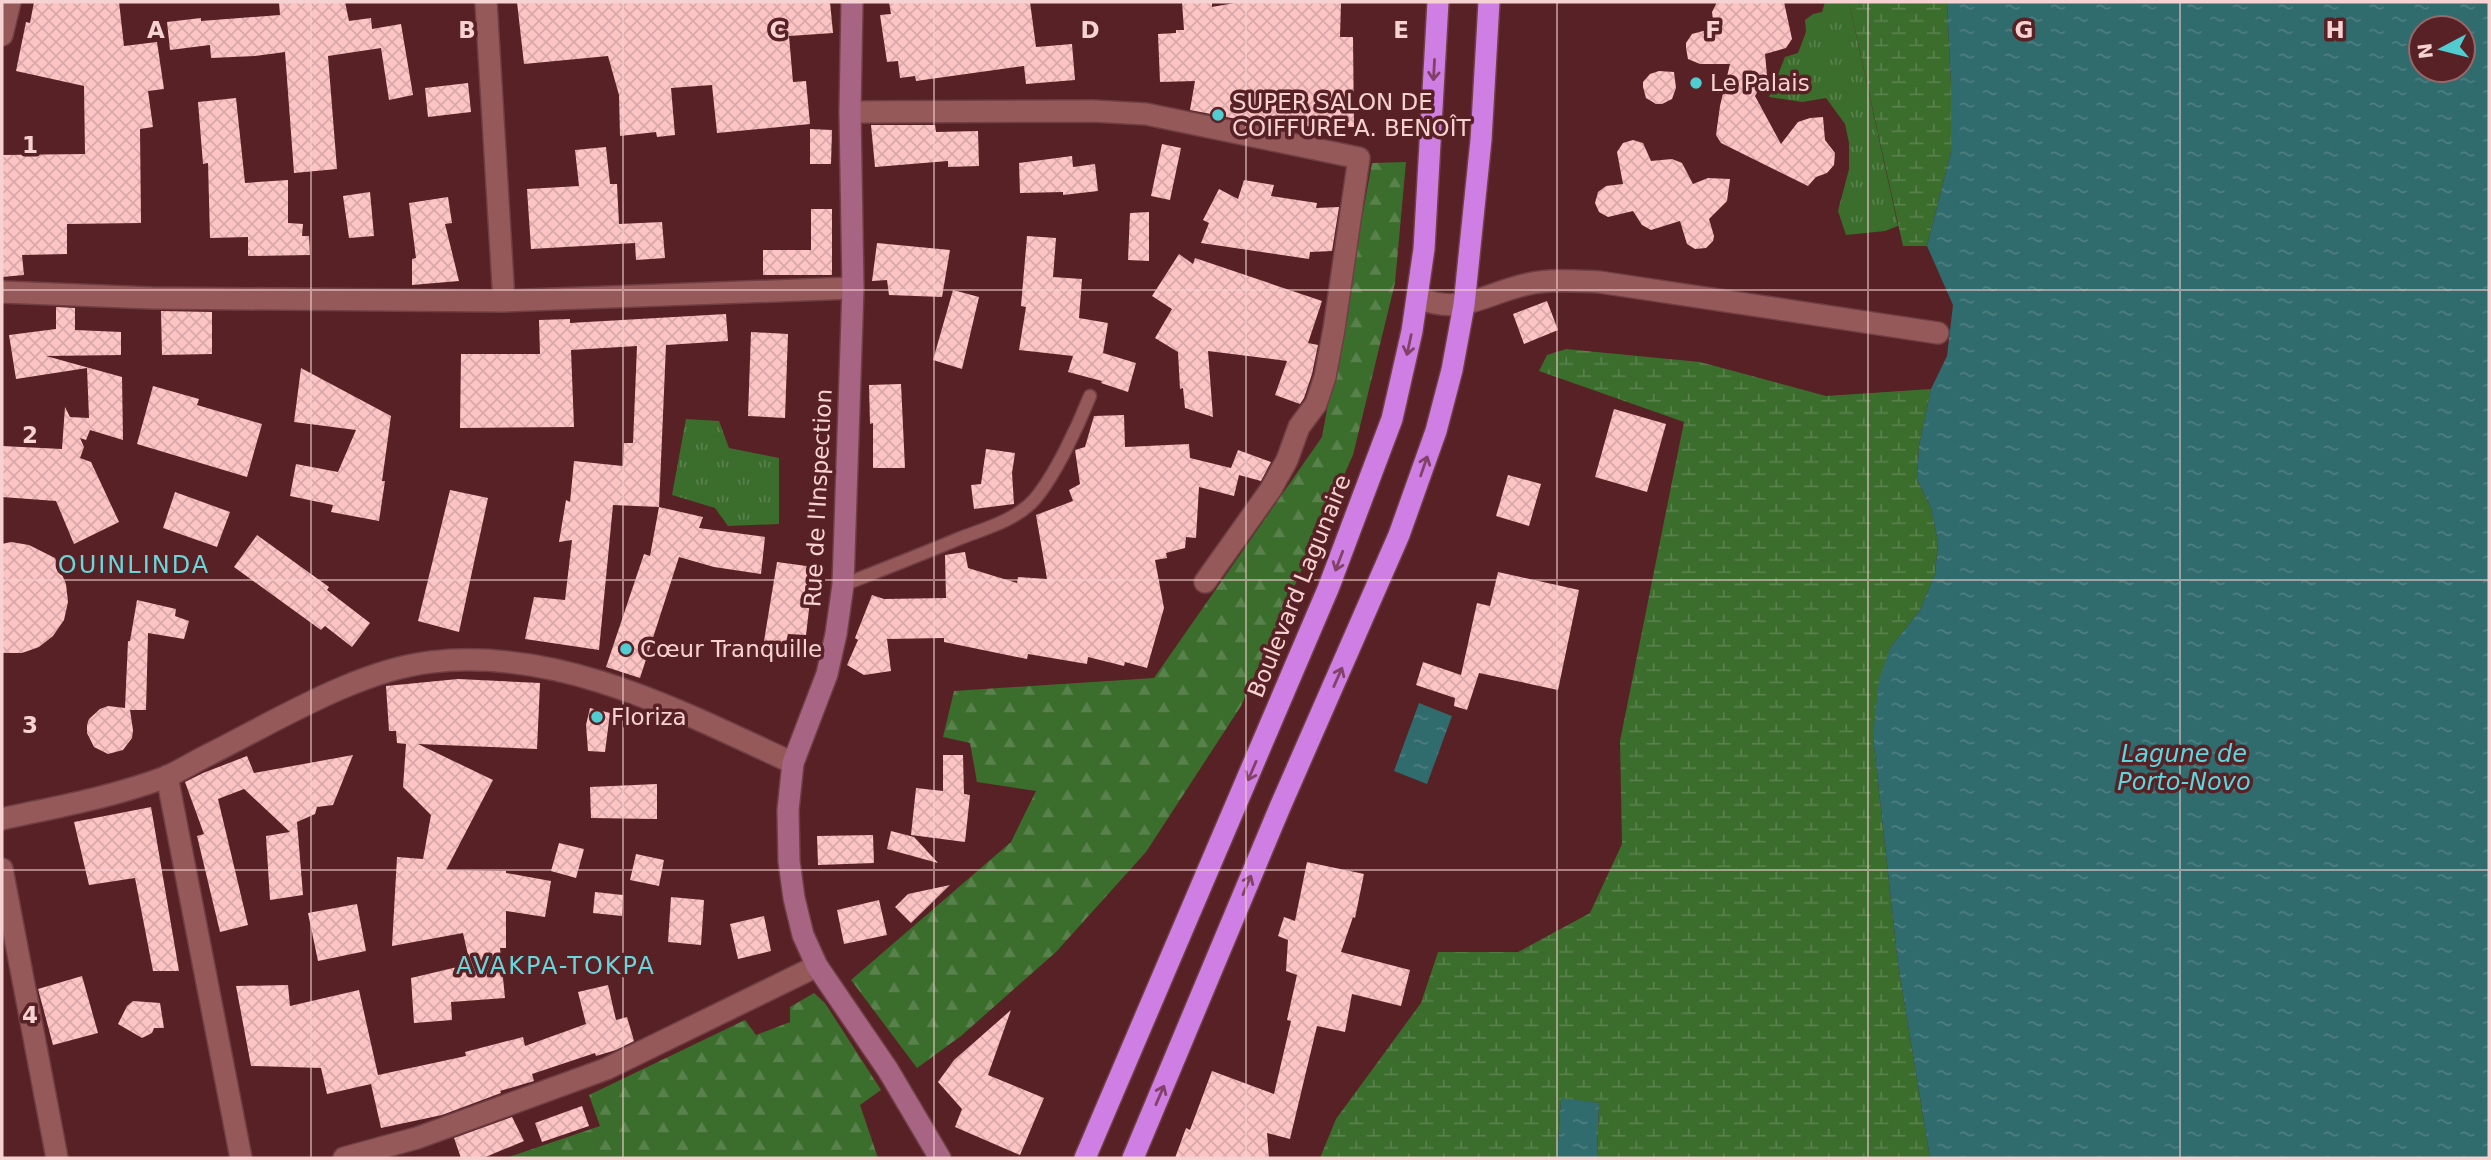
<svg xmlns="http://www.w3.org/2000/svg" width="2491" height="1160" font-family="'DejaVu Sans',sans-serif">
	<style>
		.grass { fill: url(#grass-tufts) }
		.forest { fill: url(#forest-firs) }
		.wetland { fill: url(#wetland-marsh) }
		.water { fill: url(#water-ripples); fill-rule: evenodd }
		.building { fill: url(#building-cross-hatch) }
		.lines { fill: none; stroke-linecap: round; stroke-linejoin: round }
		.lane-casing { stroke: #6f3f44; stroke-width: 15 }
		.street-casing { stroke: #6f3f44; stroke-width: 24 }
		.secondary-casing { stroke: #6f3f44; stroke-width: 24 }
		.highway-casing { stroke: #6f3f44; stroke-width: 24 }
		.lane { stroke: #96595a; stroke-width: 12 }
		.street { stroke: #96595a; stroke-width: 21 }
		.secondary { stroke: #a76483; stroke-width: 21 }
		.highway { stroke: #cf7ee4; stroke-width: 21 }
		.oneway { stroke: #824268 }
		.grid { fill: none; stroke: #f6d2d2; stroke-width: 2; stroke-opacity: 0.55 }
		.poi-dot { fill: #51ccd1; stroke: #582125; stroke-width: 2.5 }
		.labels { text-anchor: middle; stroke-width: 7; stroke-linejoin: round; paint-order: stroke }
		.poi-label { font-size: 23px; fill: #f6d2d2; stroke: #582125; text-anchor: start }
		.street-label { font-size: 23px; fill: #f6d2d2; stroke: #582125 }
		.neighbourhood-label { font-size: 24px; letter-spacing: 2px; fill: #6ad6db; stroke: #582125 }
		.water-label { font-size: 24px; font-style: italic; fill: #5bd7dd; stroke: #582125 }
		.grid-label { font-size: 23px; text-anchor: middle; font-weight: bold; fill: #f6d2d2; stroke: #582125; stroke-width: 7; stroke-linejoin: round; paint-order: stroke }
	</style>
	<defs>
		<pattern id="grass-tufts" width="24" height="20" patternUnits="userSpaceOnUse" patternTransform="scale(1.75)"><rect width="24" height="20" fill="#3b6d2d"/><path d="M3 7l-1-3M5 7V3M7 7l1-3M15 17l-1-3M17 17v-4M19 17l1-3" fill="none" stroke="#58814b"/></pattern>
		<pattern id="forest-firs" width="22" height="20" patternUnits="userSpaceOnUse" patternTransform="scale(1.75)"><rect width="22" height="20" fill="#3b6d2d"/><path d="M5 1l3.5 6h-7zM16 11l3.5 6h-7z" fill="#58814b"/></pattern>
		<pattern id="wetland-marsh" width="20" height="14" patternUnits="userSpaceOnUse" patternTransform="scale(1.75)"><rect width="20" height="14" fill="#3b6d2d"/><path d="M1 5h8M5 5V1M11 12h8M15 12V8" fill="none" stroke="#58814b"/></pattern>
		<pattern id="water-ripples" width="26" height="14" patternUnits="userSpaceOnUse" patternTransform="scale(1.75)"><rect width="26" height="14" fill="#306b6d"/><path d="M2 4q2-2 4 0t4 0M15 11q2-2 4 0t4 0" fill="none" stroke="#4f7f81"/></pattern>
		<pattern id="building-cross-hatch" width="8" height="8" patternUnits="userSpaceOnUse" patternTransform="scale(1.75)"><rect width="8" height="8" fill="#fdc4c4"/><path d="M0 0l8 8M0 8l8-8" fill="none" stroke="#d9a9a9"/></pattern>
	</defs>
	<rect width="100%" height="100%" fill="#582125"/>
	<path class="grass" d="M1825 2H1849L1898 226 1885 231 1846 235 1838 211 1849 169V143L1845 124 1826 98 1802 102 1769 97 1785 57 1798 53 1806 32 1805 20 1813 14 1822 12Z
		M686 419 719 421 729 448 779 458V524L728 526 715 508 672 495Z"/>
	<path class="forest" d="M1406 162 1395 283 1353 455 1241 706 1146 852 1056 952 961 1036 917 1068 851 980 1011 842 1036 791 977 782 970 743 943 737 954 691 1154 678 1322 437 1372 163Z
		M814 993 825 1003 881 1090 860 1105 878 1158H506L600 1126 589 1095 745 1020 756 1035 790 1022V1007Z"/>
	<path class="wetland" d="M1849 2H1947L1951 84V152L1927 246H1903Z
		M1566 349 1700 362 1826 396 1931 389 1919 446 1917 479 1931 508 1938 542 1935 574 1920 610 1890 648 1873 736 1898 964 1930 1158H1597L1599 1103 1561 1099 1557 1158H1320L1336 1119 1421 1003 1438 952H1518L1590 913 1622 844 1620 741 1684 422 1539 371 1547 355Z"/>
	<path class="water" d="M1947 2H2489V1158H1930L1898 964 1873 736 1879 680 1890 648 1920 610 1935 574 1938 542 1931 508 1917 479 1919 446 1931 389 1947 356 1953 305 1927 246 1951 152V84ZM2421 28H2463V70H2421Z
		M1419 703 1452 716 1427 784 1394 771Z
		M1561 1098 1599 1103 1597 1158H1557Z"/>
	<path class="building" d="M34 2H119L124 46 157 42 164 89 148 91 153 127 140 129 141 223 67 224V254L22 255 24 275 2 277V155L85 154 84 86 16 71 26 22 30 23Z
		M279 2H345L349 21 371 18 372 29 401 24 413 95 389 100 381 48 328 56 337 169 294 173 285 52 255 56 211 58 210 45 170 50 167 22 201 18V21L280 15Z
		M517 2H830L833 33 789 36 793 82 806 81 810 124 717 133 712 85 671 88 675 135 657 137 656 132 620 136 619 95 608 56 524 64Z
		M889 2H1030L1036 47 1072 44 1075 80 1026 84 1024 66 916 81 915 76 900 78 898 61 887 62 880 15 891 14Z
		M1182 2H1212V7L1240 2H1341L1340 37H1353L1354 127 1300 126 1299 131 1190 110 1195 81 1160 82 1158 34 1176 33V30H1184Z
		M1717 2H1784L1792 39 1786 48 1765 54 1767 75 1755 96 1781 144 1798 122 1810 118 1823 117 1825 140 1835 153 1834 165 1827 173 1816 177 1808 186 1721 143 1716 135 1720 106 1730 64H1700L1688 59 1686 48V43L1692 34 1714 28 1712 12Z
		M1659 71 1674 72 1676 88 1672 99 1662 104H1656L1646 98 1643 87V82L1650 74Z
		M468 83 471 112 428 117 425 88Z
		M236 98 245 183 288 180V223L303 224 302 236H309L310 255 248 256V237L210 238 208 163 203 164 198 102Z
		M871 125H935L936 132 978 131 979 166 948 167V161L875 167Z
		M810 129 832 130 831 164H810Z
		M1633 140 1643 143 1651 161 1672 159 1682 163 1693 184 1708 178 1730 179 1727 201 1709 219 1714 236 1713 241 1706 248 1695 249 1687 244 1680 221 1651 230 1642 225 1633 211 1608 217 1599 212 1595 203 1598 192 1606 186 1623 184 1617 152 1623 143Z
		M1162 144 1181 148 1170 200 1151 196Z
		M606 147 610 184H617L619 224 662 222 665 258 636 260 635 243 531 249 527 189 579 186 575 150Z
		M1072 156 1073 167 1095 164 1098 191 1063 195V192L1020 193 1019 163Z
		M1244 180 1274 185 1271 196 1317 203 1316 208 1339 207 1332 251 1310 252 1309 259 1201 243 1209 223 1203 220 1219 189 1238 199Z
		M370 192 374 236 349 238 343 196Z
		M448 197 452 223 445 224 459 281 412 285V259L416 258 409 203Z
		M811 209H832V275H763V250H811Z
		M1149 212V261L1128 260 1130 213Z
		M1027 236 1056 238 1053 277 1082 279 1079 318 1108 323 1103 353 1136 363 1128 392 1101 383 1102 381 1068 372 1073 356 1019 350 1026 307 1021 306Z
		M877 243 950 250 942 297 889 295 887 280 872 281Z
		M1179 254 1193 264 1195 258 1322 301 1308 343 1318 345 1312 374 1304 398 1300 404 1275 395 1287 361 1208 351 1213 417 1185 408 1183 388 1180 389 1178 352 1155 338 1172 309 1152 296Z
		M953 290 979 297 962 369 933 360Z
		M1547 301 1558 330 1524 344 1513 314Z
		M56 307 75 308V330L121 332V355L46 356 122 377 123 440 90 430 86 440 80 438 84 447 80 458 91 462 119 522 74 544 56 501 2 497V446L62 449 65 407 70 417 89 418 87 368 16 379 9 335 56 329Z
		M161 311 212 312V354L162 355Z
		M726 314 728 341 666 345 659 507 613 505 599 650 525 639 534 597 565 600 572 540 559 542 566 500 570 502 574 461 623 466 624 443H633L637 346 571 350 574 427 460 428 461 354H540L539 320 570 319V323Z
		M751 332 788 334 785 418 748 416Z
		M301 368 391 416 382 481H385L379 521 331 512 333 505 290 496 296 464 338 472 356 430 294 422Z
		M901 384 905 468H873V423L870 424 869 385Z
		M153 386 199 399 197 405 262 424 247 477 137 444Z
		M1614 409 1666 424 1647 492 1595 477Z
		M1124 415 1125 447 1189 444 1190 458 1231 468 1238 450 1271 462 1261 481 1239 475 1234 496 1199 487 1196 538 1186 537 1185 548 1166 553 1167 558 1155 560 1164 608 1147 668 1125 662 1124 666 1088 657 1087 664 1028 654 1027 659 944 642V638L887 639 891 671 864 675 847 665 858 640 855 638 872 595 884 599 946 598 945 555 965 552 968 568 1017 583 1018 577 1047 579 1036 515 1073 501 1069 490 1080 484 1075 450 1085 447 1094 416Z
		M986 449 1015 453 1012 473 1014 504 974 509 971 485 981 484Z
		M1508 475 1541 484 1529 526 1496 516Z
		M450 490 488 498 459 632 418 621Z
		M175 492 230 512 217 547 163 528Z
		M659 507 703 517 699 528 765 537 761 574 714 567 679 557 640 678 606 667 644 554 650 556Z
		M257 535 329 587 327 590 370 623 352 647 325 626 321 630 234 567Z
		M11 542 29 545 55 558 66 584 68 602 64 620 53 636 39 647 22 653H2V544Z
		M777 562 814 567 806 635 788 634 782 658 762 653Z
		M1498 572 1579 590 1558 690 1479 673 1467 710 1454 706 1455 698 1416 685 1423 662 1461 675 1477 603 1490 606Z
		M137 600 176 609 175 616 189 621 184 639 148 633 146 710H130L133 730 132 738 123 750 108 754 94 747 87 733V725L89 719 100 709 108 706 125 708 128 641H130Z
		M458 679 540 683 537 749 418 744 493 780 446 870 506 871V873L551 881 545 917 506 911V948H500L505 998 451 1002 452 1020 414 1023 411 978 470 964 463 933 392 946 397 857 423 859 431 815 403 787 406 744 397 743 396 731H389L386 686Z
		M590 708 610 713 605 752 588 751 586 725Z
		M353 755 333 805 317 807 315 814 297 822 303 895 270 900 266 836 290 832 244 789 218 799 248 925 220 932 197 836 204 834 185 782 203 773 247 756 254 773Z
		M943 755H963L964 794 970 795 965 842 911 835 916 788 943 791Z
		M657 784V819L591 818 590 787Z
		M151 807 179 971H153L135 878 89 885 74 822Z
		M891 831 914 837 938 863 887 849Z
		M873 835 874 863 818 865 817 836Z
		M559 843 584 849 576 878 551 871Z
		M636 854 664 860 659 886 630 880Z
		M1307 862 1364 874 1355 918 1353 917 1341 952 1410 970 1401 1006 1352 994 1345 1032 1317 1026 1290 1139 1267 1133 1269 1158H1175L1186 1128 1190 1130 1212 1071 1274 1094 1291 1021 1287 1020 1297 975 1286 971 1288 940 1278 936 1284 917 1295 921Z
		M950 885 911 923 895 907 908 894Z
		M595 892 623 895 622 916 593 913Z
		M671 897 704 900 701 945 668 942Z
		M879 900 887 935 844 944 837 910Z
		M357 904 366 951 318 961 308 913Z
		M764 916 771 951 738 959 730 924Z
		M82 976 98 1033 53 1045 38 989Z
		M288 985 290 1006 359 990 378 1075 466 1056 465 1052 523 1037 525 1046 586 1024 578 992 608 985 616 1020 627 1017 634 1041 616 1050 596 1056 595 1053 532 1074 534 1081 500 1091 501 1093 442 1115 381 1128 371 1084 327 1094 321 1068 251 1066 236 986Z
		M133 1001 160 1003 164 1028H154L152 1033 142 1038 118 1024 127 1006Z
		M1011 1010 988 1075 1044 1098 1020 1155 955 1127 962 1109 938 1082 954 1060Z
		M582 1106 589 1126 542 1142 535 1123Z
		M512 1117 524 1141 483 1158H461L454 1138Z"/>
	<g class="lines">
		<defs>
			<path id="lane" d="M843 585C881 570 920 555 958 539 983 529 1015 521 1034 500 1055 476 1078 426 1090 396"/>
			<path id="street" d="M486 2 504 301
				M2 35 10 2
				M850 112 1093 111 1146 114 1359 158 1334 329 1325 377 1316 404 1299 427 1287 460 1271 489 1205 582
				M2 292 152 298 504 301 853 288
				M1418 298C1464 316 1485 293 1528 284 1551 279 1575 281 1599 282L1938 333
				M167 776 241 1158
				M2 819C56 807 113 797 166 777 180 771 194 762 208 755 274 722 358 670 431 662 559 647 680 711 793 763
				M2 869 57 1158
				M344 1158 417 1138 606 1069 817 966"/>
			<path id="secondary" d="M852 2 850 112 853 288 843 585 836 634 827 674 793 763 788 810 789 861 794 898 803 935 817 966 888 1070 940 1158"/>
			<path id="highway" d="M1085 1158 1328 589 1392 419 1412 331 1424 249 1438 2
				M1133 1158 1280 807 1399 535 1436 431 1452 370 1464 305 1481 140 1489 2"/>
		</defs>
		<use href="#lane" class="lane-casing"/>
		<use href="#street" class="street-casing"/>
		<use href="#secondary" class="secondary-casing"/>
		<use href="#highway" class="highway-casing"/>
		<use href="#lane" class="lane"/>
		<use href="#street" class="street"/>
		<use href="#secondary" class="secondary"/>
		<use href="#highway" class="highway"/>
	</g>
	<defs><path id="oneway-shaft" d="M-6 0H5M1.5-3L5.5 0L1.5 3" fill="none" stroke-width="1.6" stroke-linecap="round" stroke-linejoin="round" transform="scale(1.75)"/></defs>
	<g class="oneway">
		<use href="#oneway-shaft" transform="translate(1434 70) rotate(93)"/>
		<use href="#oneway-shaft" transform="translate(1409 345) rotate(102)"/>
		<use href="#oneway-shaft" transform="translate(1424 466) rotate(-71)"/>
		<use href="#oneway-shaft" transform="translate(1339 561) rotate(111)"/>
		<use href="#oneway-shaft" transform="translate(1338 677) rotate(-66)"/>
		<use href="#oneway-shaft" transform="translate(1252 771) rotate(113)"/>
		<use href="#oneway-shaft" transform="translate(1247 885) rotate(-67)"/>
		<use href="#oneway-shaft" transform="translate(1160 1095) rotate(-67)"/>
	</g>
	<path class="grid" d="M311 2V1158M623 2V1158M934 2V1158M1246 2V1158M1557 2V1158M1868 2V1158M2180 2V1158M2 290H2489M2 580H2489M2 870H2489"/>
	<g class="poi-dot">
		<circle cx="1696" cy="83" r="7"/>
		<circle cx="1218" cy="115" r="7"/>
		<circle cx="626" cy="649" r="7"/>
		<circle cx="597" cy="717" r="7"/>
	</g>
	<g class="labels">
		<g class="poi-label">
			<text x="1710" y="91">Le Palais</text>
			<text x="1232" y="110">SUPER SALON DE<tspan x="1232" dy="26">COIFFURE A. BENOÎT</tspan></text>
			<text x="640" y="657">Cœur Tranquille</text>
			<text x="611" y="725">Floriza</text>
		</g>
		<g class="street-label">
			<text transform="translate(818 498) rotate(-87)" y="8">Rue de l'Inspection</text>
			<text transform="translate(1299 586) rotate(-68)" y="8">Boulevard Lagunaire</text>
		</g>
		<g class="neighbourhood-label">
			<text x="134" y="573">OUINLINDA</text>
			<text x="556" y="974">AVAKPA-TOKPA</text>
		</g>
		<g class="water-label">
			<text x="2184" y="762">Lagune de<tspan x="2184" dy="28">Porto-Novo</tspan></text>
		</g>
	</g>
	<g class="grid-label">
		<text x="156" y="38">A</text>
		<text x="467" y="38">B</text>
		<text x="778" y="38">C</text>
		<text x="1090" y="38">D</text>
		<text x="1401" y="38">E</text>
		<text x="1713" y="38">F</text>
		<text x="2024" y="38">G</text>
		<text x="2335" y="38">H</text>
		<text x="30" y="153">1</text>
		<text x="30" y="443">2</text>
		<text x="30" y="733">3</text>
		<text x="30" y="1023">4</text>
	</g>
	<rect width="2491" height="1160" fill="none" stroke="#f6d2d2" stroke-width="7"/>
	<g transform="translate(2442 49) rotate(263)"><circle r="33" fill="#582125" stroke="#97686a" stroke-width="2"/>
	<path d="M0-5L12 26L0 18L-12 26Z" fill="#51ccd1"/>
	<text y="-10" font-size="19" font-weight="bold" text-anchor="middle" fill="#f6d2d2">N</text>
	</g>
</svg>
